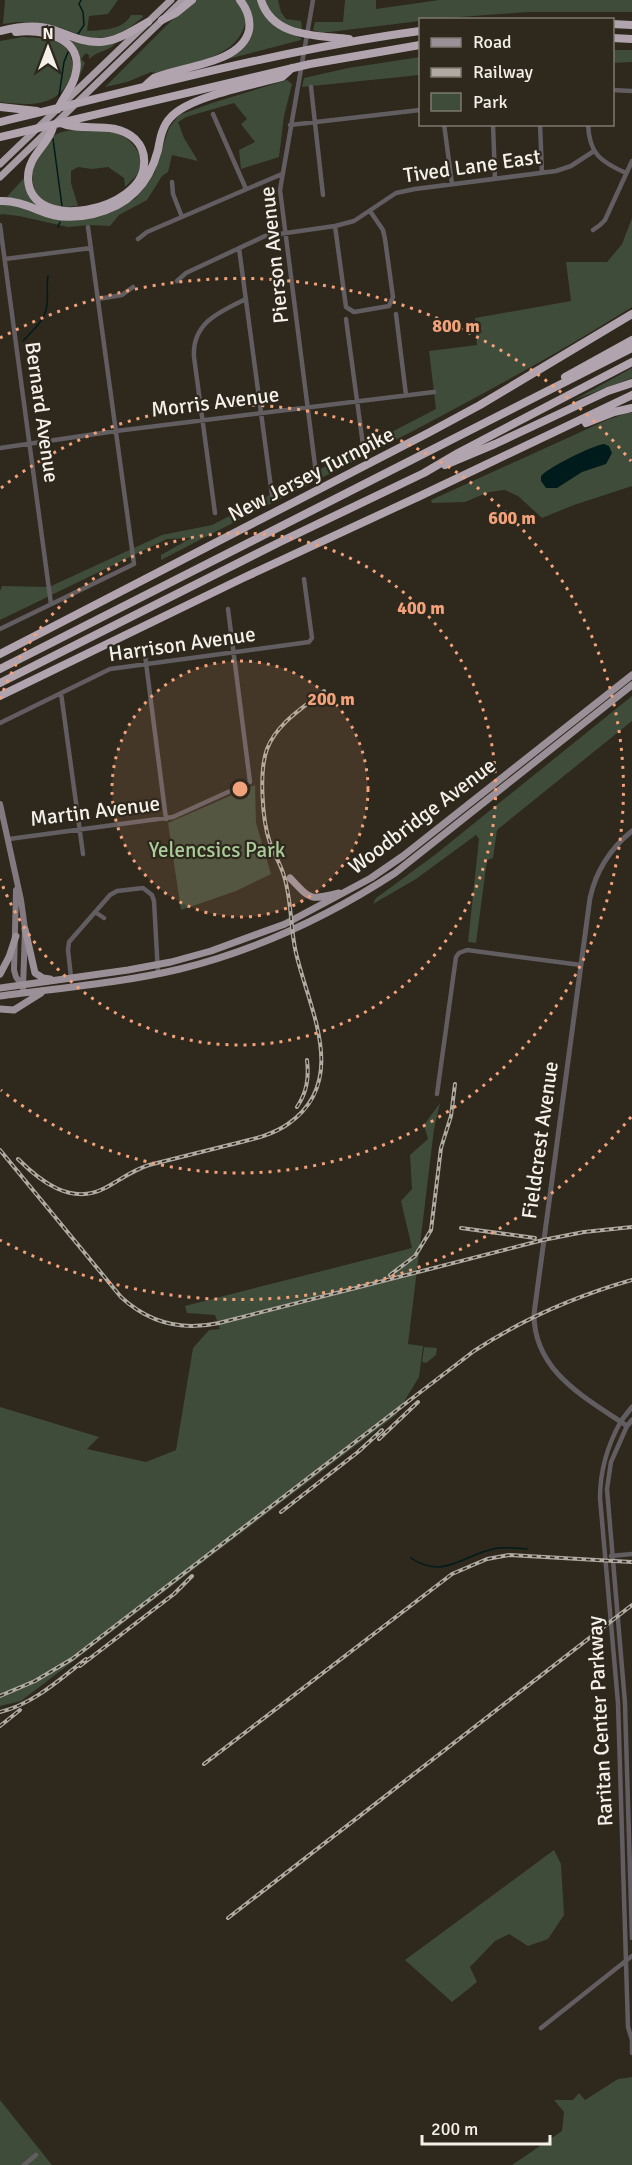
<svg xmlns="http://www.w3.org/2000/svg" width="632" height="2165" font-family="Signika,sans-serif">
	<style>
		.green { fill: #3f4c39 }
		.water { fill: #001b1b }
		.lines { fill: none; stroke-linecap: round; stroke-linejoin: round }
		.stream { stroke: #001b1b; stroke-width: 1.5 }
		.minor { stroke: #625d61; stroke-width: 4.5 }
		.tertiary { stroke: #625d61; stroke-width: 5 }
		.secondary { stroke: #827a80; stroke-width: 6 }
		.primary { stroke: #9b9098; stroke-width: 7 }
		.trunk { stroke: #a69aa3; stroke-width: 7 }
		.motorway { stroke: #b1a4ae; stroke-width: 8 }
		.rail-casing { stroke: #afaaa2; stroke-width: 4 }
		.rail { stroke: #2e281d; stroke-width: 1.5; stroke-dasharray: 4.5; stroke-linecap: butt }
		.ring { fill: none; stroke: #f1a27b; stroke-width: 3; stroke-dasharray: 3 6 }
		.labels { text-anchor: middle; stroke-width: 4.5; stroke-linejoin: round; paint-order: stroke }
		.street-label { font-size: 21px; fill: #f5f1ea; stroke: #2e281d }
		.park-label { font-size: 21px; fill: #ac9; stroke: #2e281d }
		.centre { fill: #f1a27b; stroke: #2e281d; stroke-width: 3 }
		.ring-label { font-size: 18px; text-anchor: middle; font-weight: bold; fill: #f1a27b; stroke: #2e281d; stroke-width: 4.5; stroke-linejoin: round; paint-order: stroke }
	</style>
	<rect width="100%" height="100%" fill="#2e281d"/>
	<path class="green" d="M5 0H118L108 14 89 16 87 31C103 30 123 30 131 15H142L143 17C122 35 111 39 82 38L81 35 48 24 17 22 3 24Z
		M197 0H236C243 7 248 15 245 24 236 60 186 63 156 73L151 72 127 82 105 87 178 14Z
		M244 0H258C264 22 282 31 301 38V40L209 64 249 37Z
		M265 0H278L281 12 286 19 301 21 302 28 300 30C283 25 271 18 265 0Z
		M345 0H376V9L439 0H632V12H528L420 20V21L321 33 313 30 315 22H343Z
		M22 37C34 38 48 37 59 43 81 55 73 85 55 97 40 107 16 104 0 102V41Z
		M65 37 117 42C107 53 99 50 89 59V55L86 53 81 59 85 63 76 85 72 89C79 68 87 52 65 37Z
		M612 50H632V62L613 63Z
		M420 57V75L302 87 304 78 348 68Z
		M287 80 292 84 284 116 279 157 241 169 239 150 255 142 241 124 247 119 234 103 186 117 178 122 184 138 198 161 172 155 168 172 162 176 147 200 119 215 110 226 90 225 68 227 19 216 1 214 0 216V203L91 217 110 213 136 198 154 174 169 128 179 115 212 103Z
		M92 128C120 133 129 134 143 160L137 175 125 187 124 178 108 167 92 169 78 167 71 171V183L78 206C72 206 64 208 59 207 21 203 27 149 55 135 65 129 81 130 92 128Z
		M24 178C27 191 31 199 42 208L6 198Z
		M632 218V307C482 401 318 478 161 560V555L191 538 167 539 0 620V591L2 586 49 587 162 535 212 525 436 409 429 351 477 345 475 318 571 301 566 262H607L622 244Z
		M632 368V378L572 401Z
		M627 413H632V486L574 505 542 518 518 496 505 490 489 492 465 502 432 503 431 500 607 420Z
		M632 696V721L497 830 493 858 487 860 476 943 468 942 479 839 476 835 416 879 373 904 376 898 383 893 436 854Z
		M255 785 256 823 271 874 236 891 181 910 168 823Z
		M440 1103 434 1129 408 1344 423 1346 419 1377 396 1415 21 1701 0 1706V1407L99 1437 87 1449 146 1462 176 1450 193 1348 209 1330 220 1329 215 1315 187 1313 185 1306 412 1248 401 1201 412 1189 410 1155 428 1139 424 1125Z
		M424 1347 437 1348 436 1355 426 1363 422 1362Z
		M554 1850 561 1864 564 1915 548 1939 528 1946 509 1934 495 1941 470 1967 477 1982 452 2002 405 1960Z
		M632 2077V2165H512L562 2131 564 2112 554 2100H573L579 2093 585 2100 618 2079Z
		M0 2100 52 2165H0Z"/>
	<path class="water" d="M604 444 609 446 612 453 606 464 582 472 557 488H546L541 481V476C549 467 591 446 604 444Z"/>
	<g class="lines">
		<path class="stream" d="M78 34 84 25 83 12 79 4 81 0
			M59 96 64 62 68 52
			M53 139 62 206
			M58 227 60 222
			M23 341C31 332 43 322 46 310 49 300 46 287 48 276
			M411 1558C444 1581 465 1553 498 1548 507 1547 517 1548 527 1549"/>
		<path class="minor" d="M313 0 280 190 316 473
			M311 87 323 195
			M612 90 632 91
			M213 114 246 189
			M444 124 452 184
			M493 124 495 179
			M540 124 542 173
			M588 124C589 154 601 162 626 173
			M290 125 420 110
			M172 182 173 194 182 217
			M0 225 51 604
			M335 226 346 307 354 312 389 306 393 297 385 239 383 230 370 211
			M593 230 600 225 605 220 632 161
			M138 239 147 232 282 174
			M239 248 272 495
			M5 259 91 248
			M177 281 186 273 265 236 335 226 354 221 396 193 415 189 556 171 571 166 594 151
			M98 299 122 295 133 287
			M396 314 406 395
			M346 319 363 445
			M0 448 116 431 434 392
			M215 513 194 357C192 323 219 312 246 299
			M0 629 134 564 88 227
			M144 647 166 819
			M61 693 83 854
			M0 723 110 669 309 642 312 638 304 579
			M9 839 173 817 250 782 228 609
			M95 912 104 918
			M71 977 68 950 69 942 110 895 117 891 143 888 152 895 154 901 158 973
			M437 1094 456 957 459 953 467 950 581 965
			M621 1421C607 1446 600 1470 600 1498L618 1703 628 2027 632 2040V2053
			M627 1426 611 1462 607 1489 625 1703 632 1938
			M611 1556 632 1554
			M541 2028 632 1956
			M24 2165 36 2155"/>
		<path class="tertiary" d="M632 831C611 848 596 871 590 898L534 1314C534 1372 585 1397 627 1426L632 1420
			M621 1421 632 1407"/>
		<path class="secondary" d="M0 804 21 900 25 929 23 989
			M16 890 14 970 16 977 22 985"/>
		<path class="primary" d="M290 878C310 899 309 901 339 893
			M25 929 35 973 43 978 50 979
			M0 974 9 957 16 936
			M0 988 128 970 171 962 211 951 285 924 371 878 403 856 632 675
			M0 996C60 988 121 983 180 969 257 950 329 916 395 873L632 685
			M0 1009 14 1010 41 993"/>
		<path class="trunk" d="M0 164 171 0
			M0 177 183 0"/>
		<path class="motorway" d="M261 0C273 38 316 35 349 39
			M162 20 176 13 192 0
			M612 24 632 25
			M0 31C16 27 35 24 51 29 67 34 83 43 101 42 118 41 133 30 148 22
			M16 32C44 29 86 38 75 76 72 88 63 97 58 109
			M612 38 632 39
			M144 87C147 84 151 80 154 78 181 66 242 64 249 30 251 18 247 9 240 0
			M0 107 37 111
			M0 122C140 89 278 50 420 31
			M53 127C48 146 27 156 28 179 31 235 143 210 144 164 145 154 141 145 135 139 113 119 83 133 61 123
			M0 137 310 64 420 45
			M0 201C19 200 35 210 53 215 66 218 80 217 93 214 128 206 149 185 158 150 160 139 162 126 171 117 190 96 254 85 282 77L292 68
			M565 377 632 340
			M586 423 614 412 632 408
			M445 465 495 444 608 391 632 383
			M0 654 430 432 480 405 632 314
			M0 669 632 348
			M0 683 280 542 424 473 458 453 632 362
			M0 696 243 578 420 496 632 395"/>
		<defs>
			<path id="rail" d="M297 1107C307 1092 309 1078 307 1060
				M0 1150 121 1297C149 1323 182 1331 219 1323L543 1240 584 1232 632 1227
				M18 1159C40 1181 71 1206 105 1188 120 1180 133 1170 149 1165 176 1158 202 1152 229 1145 249 1140 271 1136 288 1124 350 1081 309 1009 296 953 290 928 292 901 284 876 281 865 274 854 270 843 262 820 259 771 267 749 277 723 304 707 324 691
				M461 1228 535 1238
				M390 1275 415 1256 431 1230 441 1148 451 1116 455 1084
				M379 1439 418 1402
				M281 1512 358 1452 382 1430
				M80 1666 174 1594 192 1576
				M0 1696 35 1681 72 1659 474 1351C523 1319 576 1296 632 1280
				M0 1712C33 1704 59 1680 86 1659
				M0 1726 20 1710
				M204 1764 452 1574 487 1559 509 1555 632 1562
				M228 1918 632 1605"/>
		</defs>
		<use href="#rail" class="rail-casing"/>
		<use href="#rail" class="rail"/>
	</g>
	<circle cx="240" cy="789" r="128" fill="#f1a27b" fill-opacity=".12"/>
	<g class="ring">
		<circle cx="240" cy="789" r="128"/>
		<path d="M0 699A256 256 0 1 1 0 879"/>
		<path d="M1 488A384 384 0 1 1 1 1090"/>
		<path d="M631 1117A511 511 0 0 1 0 1240M0 338A511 511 0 0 1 631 461"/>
	</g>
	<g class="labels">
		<g class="street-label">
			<text transform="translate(472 166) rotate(-8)" y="7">Tived Lane East</text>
			<text transform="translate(274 255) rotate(-96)" y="7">Pierson Avenue</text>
			<text transform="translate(215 402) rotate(-7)" y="7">Morris Avenue</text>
			<text transform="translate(42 412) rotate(82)" y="7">Bernard Avenue</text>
			<text transform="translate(311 474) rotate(-27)" y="7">New Jersey Turnpike</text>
			<text transform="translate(182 644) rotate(-8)" y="7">Harrison Avenue</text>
			<text transform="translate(95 811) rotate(-7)" y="7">Martin Avenue</text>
			<text transform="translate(422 816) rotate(-37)" y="7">Woodbridge Avenue</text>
			<text transform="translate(540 1140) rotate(-82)" y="7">Fieldcrest Avenue</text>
			<text transform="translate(600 1721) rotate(-93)" y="7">Raritan Center Parkway</text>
		</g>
		<g class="park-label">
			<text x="217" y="857">Yelencsics Park</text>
		</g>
	</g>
	<circle cx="240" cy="789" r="9" class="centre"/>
	<g class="ring-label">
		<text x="456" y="332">800 m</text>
		<text x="512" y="524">600 m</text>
		<text x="421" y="614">400 m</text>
		<text x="331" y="705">200 m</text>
	</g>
	<rect x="419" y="18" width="195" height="108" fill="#2e281d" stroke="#7e786f" stroke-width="1.5"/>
	<rect x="431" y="38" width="30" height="9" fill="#9b9098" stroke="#7e786f" stroke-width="1.5"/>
	<text x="473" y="48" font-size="18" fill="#f5f1ea">Road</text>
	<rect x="431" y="68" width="30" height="9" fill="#afaaa2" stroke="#7e786f" stroke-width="1.5"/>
	<text x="473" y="78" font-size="18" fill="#f5f1ea">Railway</text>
	<rect x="431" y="93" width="30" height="18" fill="#3f4c39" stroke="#7e786f" stroke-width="1.5"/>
	<text x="473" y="108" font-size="18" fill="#f5f1ea">Park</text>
	<g transform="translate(48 48)" stroke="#2e281d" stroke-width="4.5" paint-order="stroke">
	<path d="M0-4.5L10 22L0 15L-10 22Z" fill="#f5f1ea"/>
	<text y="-9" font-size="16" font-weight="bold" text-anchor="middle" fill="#f5f1ea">N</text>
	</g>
	<path d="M422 2135v9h128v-9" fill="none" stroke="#f5f1ea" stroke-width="3"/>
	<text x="431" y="2135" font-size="18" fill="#f5f1ea" stroke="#2e281d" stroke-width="4.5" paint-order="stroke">200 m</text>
</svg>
